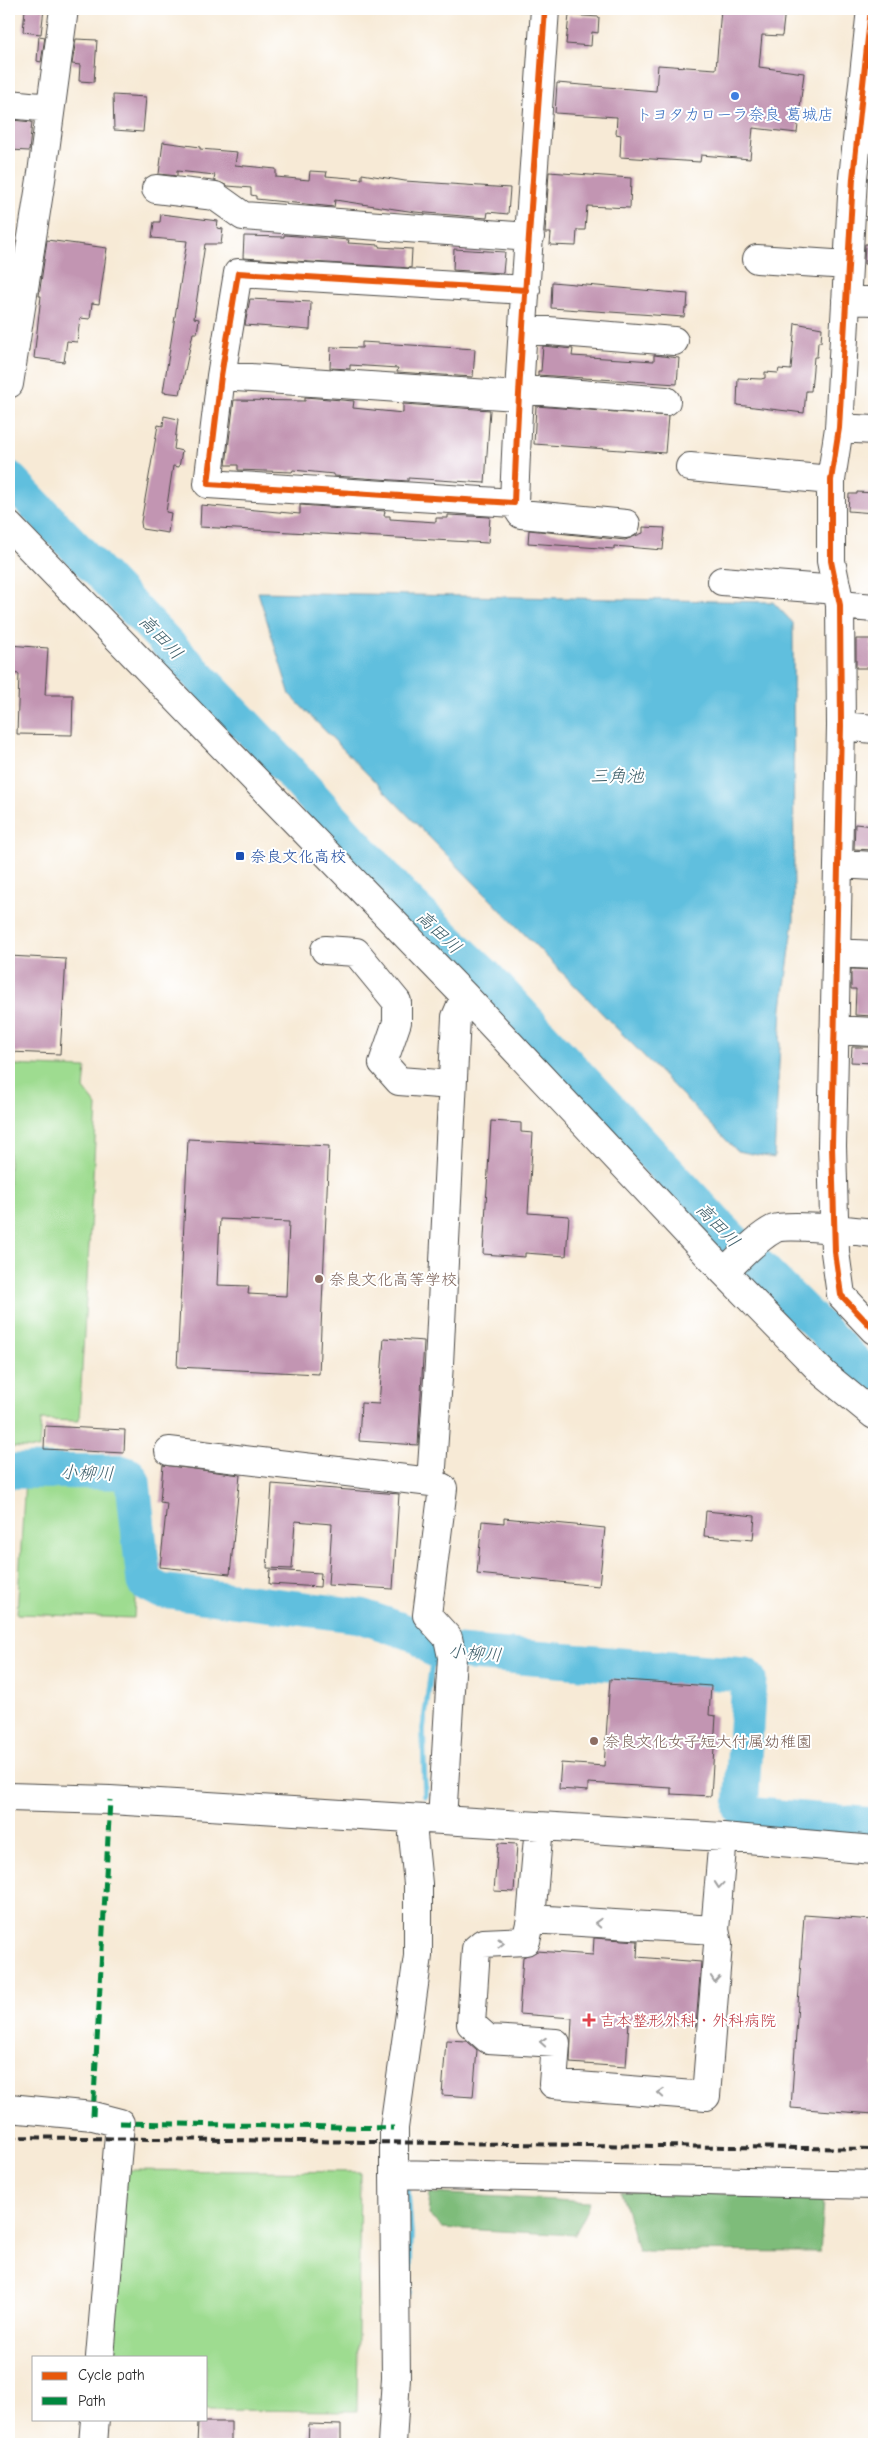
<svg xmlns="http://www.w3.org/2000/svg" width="883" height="2453" font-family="'Comic Neue','Klee One',sans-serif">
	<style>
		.green { fill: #9edc90; stroke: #64845e }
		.forest { fill: #7ebc7a; stroke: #547452 }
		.water { fill: #60bfde; stroke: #467584 }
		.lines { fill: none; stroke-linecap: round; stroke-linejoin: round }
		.stream { stroke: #60bfde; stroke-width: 5.5 }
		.river { stroke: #60bfde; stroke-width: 35 }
		.building { fill: #c295b2; fill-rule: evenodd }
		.minor-casing { stroke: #4a4845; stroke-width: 30 }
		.minor { stroke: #fff; stroke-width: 28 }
		.rail { stroke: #2b2b2b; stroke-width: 4; stroke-dasharray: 8 4; stroke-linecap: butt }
		.quiet { stroke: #00873e; stroke-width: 5; stroke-dasharray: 10 5; stroke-linecap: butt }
		.cycleway-casing { stroke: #fff; stroke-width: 9 }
		.cycleway { stroke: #e8590c; stroke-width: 6 }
		.oneway { stroke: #a0a0a0 }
		.shop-dot { fill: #3f7fe0; stroke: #fff; stroke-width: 2 }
		.transit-dot { fill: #1a4fb4; stroke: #fff; stroke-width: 2 }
		.education-dot { fill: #8d6e63; stroke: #fff; stroke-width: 2 }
		.health-dot { fill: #e0444e; stroke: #fff; stroke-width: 2 }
		.labels { text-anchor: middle; stroke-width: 4; stroke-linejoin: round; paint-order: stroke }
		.shop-label { font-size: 16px; fill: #366cbe; stroke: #fff }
		.transit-label { font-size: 16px; fill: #164399; stroke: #fff; text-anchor: start }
		.education-label { font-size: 16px; fill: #785e54; stroke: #fff; text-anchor: start }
		.health-label { font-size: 16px; fill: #be3a42; stroke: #fff; text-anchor: start }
		.water-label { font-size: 18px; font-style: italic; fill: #3e5f6a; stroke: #fff }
	</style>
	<rect width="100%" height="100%" fill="#fff"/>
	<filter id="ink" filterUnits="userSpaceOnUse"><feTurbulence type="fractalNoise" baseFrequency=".02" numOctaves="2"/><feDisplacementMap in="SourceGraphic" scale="10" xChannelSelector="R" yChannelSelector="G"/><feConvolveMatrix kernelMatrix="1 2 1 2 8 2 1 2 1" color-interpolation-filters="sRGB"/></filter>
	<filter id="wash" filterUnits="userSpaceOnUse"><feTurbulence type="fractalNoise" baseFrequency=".0096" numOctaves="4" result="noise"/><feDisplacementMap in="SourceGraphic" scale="20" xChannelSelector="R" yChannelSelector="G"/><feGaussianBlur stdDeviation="1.12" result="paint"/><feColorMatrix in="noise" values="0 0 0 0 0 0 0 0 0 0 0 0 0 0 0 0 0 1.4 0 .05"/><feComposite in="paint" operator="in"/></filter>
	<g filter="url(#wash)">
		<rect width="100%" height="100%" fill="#f7ead6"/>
		<path class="green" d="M9 1065 86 1068 84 1089 97 1106 79 1421 41 1420 39 1449 9 1447Z
			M25 1478 122 1479 128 1488 136 1581 134 1618 17 1614Z
			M123 2170 360 2172 357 2411 206 2410V2357H110Z"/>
		<path class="forest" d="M621 2191 779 2194 798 2199 824 2202 820 2252 638 2251Z
			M430 2193 590 2202 575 2235 443 2228 428 2215Z"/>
		<path class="water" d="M258 592 773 602 793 623 794 920 782 1008 774 1158 737 1151 290 695Z"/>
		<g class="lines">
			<path class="stream" d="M425 1796 423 1729 434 1650
				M407 2182 411 2233 409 2292"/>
			<path class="river" d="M9 478 280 761 409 903 485 975 713 1220 874 1381
				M9 1471 120 1472 129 1475 133 1482 144 1582 161 1591 361 1616 419 1636 434 1650 745 1675 749 1679 741 1809 745 1814 874 1825"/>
		</g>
		<g id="blocks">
			<path class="building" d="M25 9H44L41 34 23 32Z
				M721 9H785L782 36 762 35 759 67 804 73 797 133 753 128 750 159 701 155 700 162 620 157 621 135 616 134 617 117 555 113 557 83 656 91 658 65 716 69Z
				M569 15 599 17 598 33 592 32 591 46 566 44Z
				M39 36 45 37 41 62 37 61Z
				M76 39 97 40 94 82 79 81 80 65 72 64Z
				M113 95 146 97 143 132 114 130Z
				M12 120 32 122 29 151 10 150Z
				M163 142 200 147V149L237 152 235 165 276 169V177L309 180 310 171 327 172 326 176 362 179V174L405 181 510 188 508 214 488 212 487 218 415 212 335 200 334 207 256 199V196L251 195V188L228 186 214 180 215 175 177 171V176L159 174Z
				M549 172 631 178 630 208 587 206 585 230H577L576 246 550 245 551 233H545Z
				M161 214 218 221 217 228 223 229 221 244H205L194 318 199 319 197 333H193L180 394 163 392 187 241 152 238 154 222H160Z
				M284 235 349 240 348 243 380 245 379 247 412 249 411 268 243 258 244 236 284 237Z
				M47 240 107 248 99 304 92 303 90 319 80 318 77 342 67 341 64 362 34 358 41 296H39Z
				M865 244H874V264H864Z
				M454 249 505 252 503 273 453 270Z
				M552 282 688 294 687 308H685L684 317 551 308Z
				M250 299 311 302 310 330 245 325Z
				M795 323 822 328 821 342H818L817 357H814L811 391H806L804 413 737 405 738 378 761 379 765 378V372L778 373 779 369 791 370Z
				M362 342 475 349 473 377 397 372 398 368 350 365V369L330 368 331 347 362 348Z
				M543 346 573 349 572 356 654 361V355L679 358 677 384 538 375V371H541Z
				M305 397 354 401 353 408 403 413V404L490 410 485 483 408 478V481L334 476V474L293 470 292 472 238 470V465H226L234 400 305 401Z
				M536 406 668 416 665 453 534 444Z
				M164 416 178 419 174 449 182 451 179 467 173 466 166 512 171 513 168 533 142 529 141 522 158 425 163 426Z
				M857 492 874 493V513L848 511 849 494H857Z
				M201 505 300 514V505L385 511 384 516H390V519L436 522V518H448V515L490 517 488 543 200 527Z
				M643 527 665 528 663 550 614 546V549L528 543 529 530 625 540 643 533Z
				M856 639H871V668H856Z
				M9 645 48 648 45 695H73L72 735 17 734 19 674 9 673Z
				M855 824 874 826V850L854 849Z
				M9 956 66 959 60 1054 9 1052Z
				M851 969 874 970 873 1016 855 1015 856 989H851Z
				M852 1047H874V1063L851 1062Z
				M491 1121 521 1123V1132L533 1133 528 1213 569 1216 566 1256 525 1253V1257L483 1254Z
				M188 1139 329 1146 319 1374 177 1367ZM220 1219 289 1222 286 1296 248 1294 249 1286 217 1285Z
				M384 1338 424 1341 418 1445 359 1441 361 1403 379 1404Z
				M45 1426 125 1430 124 1453 44 1449Z
				M163 1465 240 1475 230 1574 160 1567 167 1503 160 1502Z
				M272 1484 399 1494 393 1589 328 1585 332 1524 295 1521 292 1569 267 1568Z
				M706 1511 755 1516 753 1540 704 1536Z
				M504 1518 605 1528 599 1586 477 1574 482 1521 504 1523Z
				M270 1570 321 1573 320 1587 269 1584Z
				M610 1679 711 1686 709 1715 716 1716 711 1796 671 1794V1788L588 1783V1791L559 1789 561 1763 604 1766Z
				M498 1843 517 1844 514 1892 494 1891Z
				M804 1915 874 1920V2114L791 2108Z
				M594 1938 638 1941 637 1957 701 1962 696 2026 629 2021 626 2067 570 2063 572 2018 519 2014 523 1957 537 1951 593 1955Z
				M446 2040 467 2041 477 2050 473 2097 442 2095Z
				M198 2422H231V2444H197Z
				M309 2424 341 2425V2444H308Z"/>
		</g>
	</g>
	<g filter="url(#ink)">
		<use href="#blocks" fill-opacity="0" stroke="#4a4845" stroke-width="1"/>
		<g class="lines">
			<defs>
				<path id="minor" d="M871 9 853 178 839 428 831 480V561L840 605 841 726 832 1146 835 1252 841 1295 874 1330
					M9 104 50 108
					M156 189 215 196 243 216 530 237
					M757 259 848 265
					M526 290 238 273 221 376 208 484 514 503C520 338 534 173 545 9
					M846 300 874 301
					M523 329 674 341
					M221 376 518 396
					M9 384 42 173 64 9
					M518 389 666 401
					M839 428 874 430
					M690 467 831 480
					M514 503 521 514 626 524
					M9 526 465 996 724 1272 824 1374 874 1415
					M722 581 837 590
					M840 605 874 608
					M841 726 874 729
					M839 864 874 866
					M325 950 356 952 397 1002V1022L383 1063 399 1081 452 1085
					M836 953 874 955
					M834 1030 874 1032
					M724 1272C740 1258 755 1239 774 1229 787 1223 857 1231 874 1233
					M169 1451 431 1482 439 1364 456 1017 465 996
					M431 1482 443 1488 427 1615 448 1638 452 1657 442 1820
					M9 1797 110 1800 723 1837 874 1850
					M539 1826 531 1919 715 1930 723 1837
					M531 1919 526 1941 483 1943 476 1949 471 2024 488 2039 556 2043 553 2084 706 2096 718 1944 715 1930
					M9 2108 93 2116 120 2123 100 2357
					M394 2174V2128L418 1956V1884L413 1835 414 1819
					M93 2444 95 2419
					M392 2444 396 2377 394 2174 874 2185"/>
			</defs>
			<use href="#minor" class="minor-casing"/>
			<use href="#minor" class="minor"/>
			<path class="rail" d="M9 2137 874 2149"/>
			<path class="quiet" d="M93 2116 110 1800
				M120 2123 394 2128"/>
			<defs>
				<path id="cycleway" d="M871 9 853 178 839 428 831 480V561L840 605 841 726 832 1146 835 1252 841 1295 874 1330
					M526 290 238 273 221 376 208 484 514 503C520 338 534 173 545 9"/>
			</defs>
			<use href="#cycleway" class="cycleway-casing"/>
			<use href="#cycleway" class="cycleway"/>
		</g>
		<defs><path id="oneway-chevron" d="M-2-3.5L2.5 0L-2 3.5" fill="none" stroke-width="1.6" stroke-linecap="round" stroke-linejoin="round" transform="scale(1.25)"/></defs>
		<g class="oneway">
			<use href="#oneway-chevron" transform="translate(719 1885) rotate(95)"/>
			<use href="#oneway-chevron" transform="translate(598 1923) rotate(-177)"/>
			<use href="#oneway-chevron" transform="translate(501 1943)"/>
			<use href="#oneway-chevron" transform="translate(715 1979) rotate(95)"/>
			<use href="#oneway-chevron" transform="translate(543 2042) rotate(-176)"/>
			<use href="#oneway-chevron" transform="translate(661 2093) rotate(-176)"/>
		</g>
	</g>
	<circle class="shop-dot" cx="735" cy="96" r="5"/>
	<rect class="transit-dot" x="235" y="851" width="10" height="10" rx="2.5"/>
	<g class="education-dot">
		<circle cx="319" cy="1279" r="5"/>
		<circle cx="594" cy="1741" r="5"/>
	</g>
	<path class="health-dot" d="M586.5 2012.5h5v5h5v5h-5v5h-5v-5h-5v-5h5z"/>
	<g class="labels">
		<g class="shop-label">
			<text x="735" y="120">トヨタカローラ奈良 葛城店</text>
		</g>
		<g class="transit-label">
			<text x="250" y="862">奈良文化高校</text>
		</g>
		<g class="education-label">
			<text x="329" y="1285">奈良文化高等学校</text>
			<text x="604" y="1747">奈良文化女子短大付属幼稚園</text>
		</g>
		<g class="health-label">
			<text x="600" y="2026">吉本整形外科・外科病院</text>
		</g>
		<g class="water-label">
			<text transform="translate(161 637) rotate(46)" y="6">高田川</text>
			<text x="617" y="782">三角池</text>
			<text transform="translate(439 932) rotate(43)" y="6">高田川</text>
			<text transform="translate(718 1225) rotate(46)" y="6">高田川</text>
			<text transform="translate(87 1473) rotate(2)" y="6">小柳川</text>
			<text transform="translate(475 1653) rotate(5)" y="6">小柳川</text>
		</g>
	</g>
	<rect width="883" height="2453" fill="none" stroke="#fff" stroke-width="30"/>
	<rect x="32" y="2356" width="175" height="65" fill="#ffffff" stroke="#aaaaaa"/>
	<rect x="42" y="2372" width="25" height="8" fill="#e8590c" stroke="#aaaaaa"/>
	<text x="78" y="2380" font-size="15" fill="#2b2b2b">Cycle path</text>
	<rect x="42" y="2397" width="25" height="8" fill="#00873e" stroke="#aaaaaa"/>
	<text x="78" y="2406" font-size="15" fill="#2b2b2b">Path</text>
</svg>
